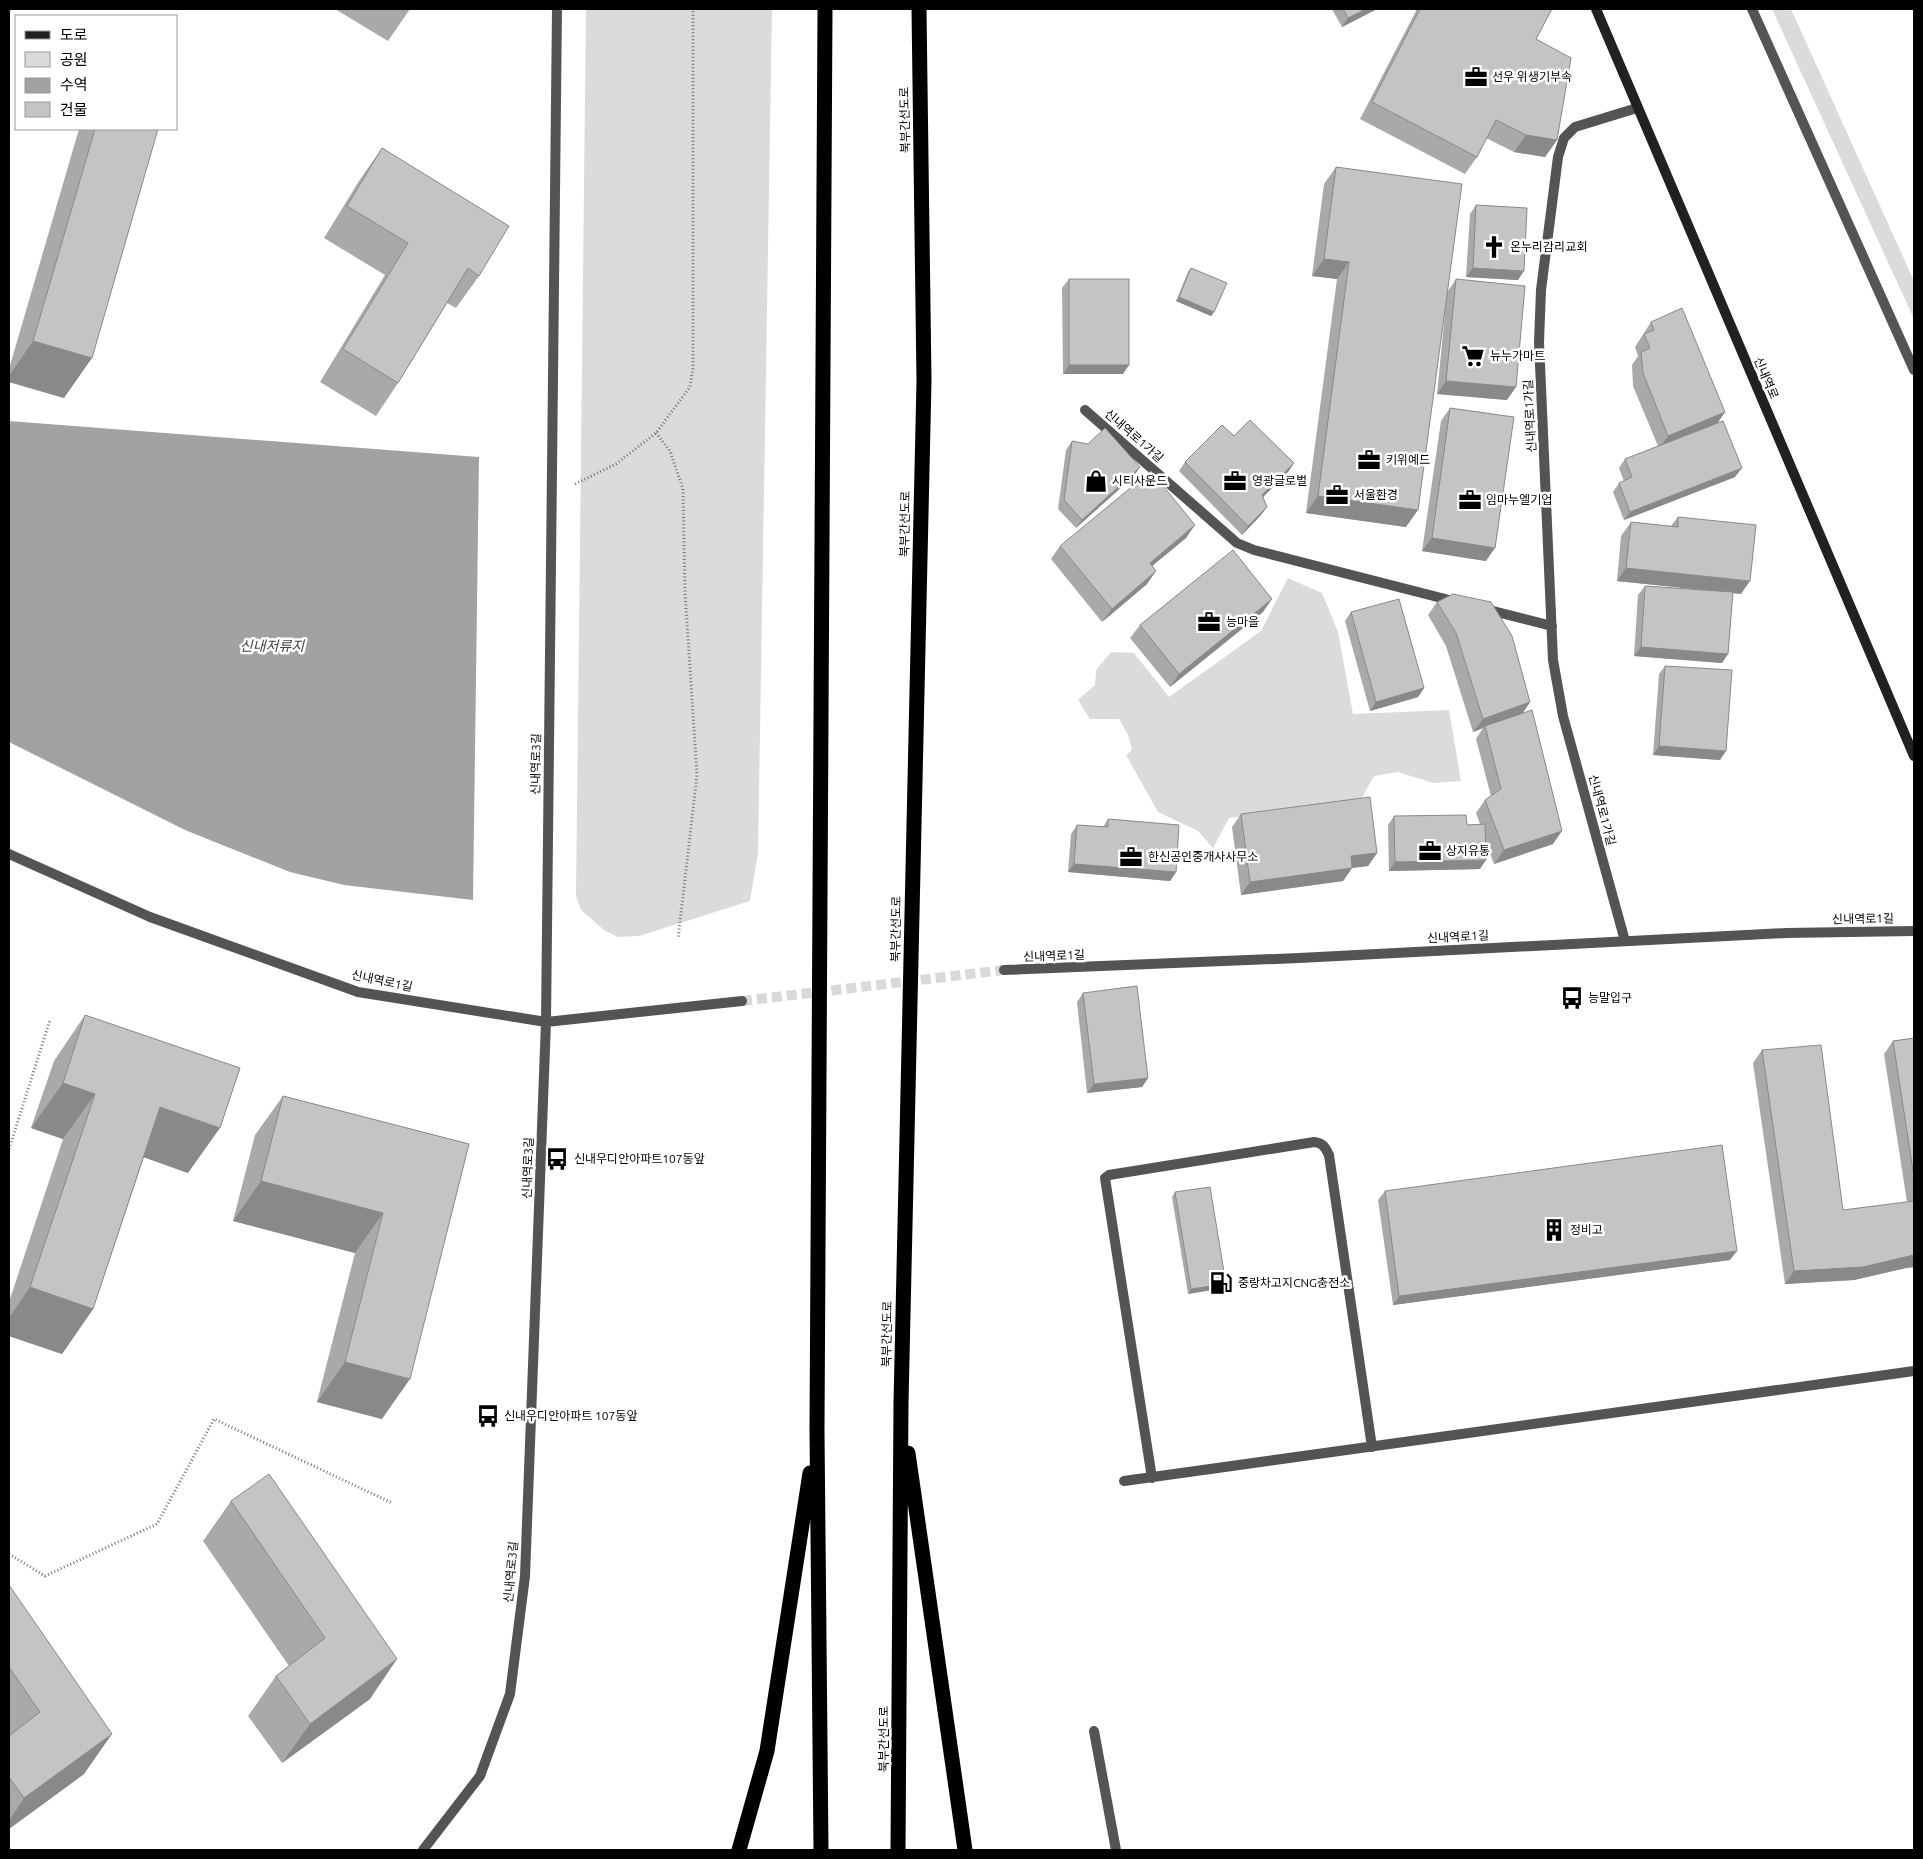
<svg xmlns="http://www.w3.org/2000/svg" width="1923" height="1859" font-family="Ubuntu,'Noto Sans KR',sans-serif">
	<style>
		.green { fill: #dbdbdb }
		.water { fill: #a2a2a2 }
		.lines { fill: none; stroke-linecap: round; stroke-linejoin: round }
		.street-tunnel { stroke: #d9d9d9; stroke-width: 10; stroke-dasharray: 10 5; stroke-linecap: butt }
		.path { stroke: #767676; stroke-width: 3; stroke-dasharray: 1 2.5; stroke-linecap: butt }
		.lane { stroke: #545454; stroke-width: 10 }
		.street { stroke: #545454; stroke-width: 10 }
		.secondary { stroke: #212121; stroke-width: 10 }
		.highway { stroke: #000; stroke-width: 15 }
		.wall { fill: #a9a9a9 }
		.shaded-wall { fill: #898989 }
		.building { fill: #c4c4c4; stroke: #898989 }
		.labels { text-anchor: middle; stroke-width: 5; stroke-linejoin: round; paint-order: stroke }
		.poi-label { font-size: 12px; fill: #000; stroke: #fff; text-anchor: start }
		.street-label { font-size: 12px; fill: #000; stroke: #fff }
		.water-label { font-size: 14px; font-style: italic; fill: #434343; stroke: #fff }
	</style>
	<rect width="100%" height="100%" fill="#fff"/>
	<path class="green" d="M586 9H772L758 853 750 901 639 936 618 937 604 930 581 910 576 896Z
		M1772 9H1791L1914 281V319Z
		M1288 578 1322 593 1338 632 1353 714 1449 710 1461 781 1433 783 1398 772 1374 776 1359 803 1229 818 1213 848 1198 831 1158 812 1126 755 1132 750 1128 735 1119 719H1090L1078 700 1095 685 1096 670 1111 652 1134 653 1169 697 1261 631Z"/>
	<path class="water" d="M9 421 479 457 473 900 344 885 290 872 185 830 9 742Z"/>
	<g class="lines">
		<path class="street-tunnel" d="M742 1001 1004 970"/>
		<path class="path" d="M656 433 670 451 683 489 685 592 697 775 678 939
			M575 484 616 464 656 433 690 387 693 368V9
			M9 1149 50 1020
			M9 1554 45 1576 157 1524 214 1419 392 1503"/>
		<path class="lane" d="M1752 9 1914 370
			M1085 410 1237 543 1254 550 1457 602
			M1485 609 1552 626
			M1625 941 1563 716 1553 660 1539 342 1541 290 1558 157 1564 138 1575 127 1637 108
			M1152 1478 1105 1178 1109 1175 1314 1142C1323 1143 1325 1147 1329 1155L1372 1447
			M1124 1481 1914 1371
			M1094 1731 1116 1850"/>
		<path class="street" d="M9 854 150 917 358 992 546 1022 742 1001
			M1004 970 1299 958 1786 933 1914 931
			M423 1850 480 1776 510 1694 525 1576 546 1022 557 9"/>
		<path class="secondary" d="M1596 9 1914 756"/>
		<path class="highway" d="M908 1453 965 1850
			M739 1850 767 1751 810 1473
			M821 1850 817 1430 825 9
			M898 1850 901 1403 924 381 919 9"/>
	</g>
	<path class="wall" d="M335 9H410L388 41Z
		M1332 9H1377L1342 27Z
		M1417 9H1552L1536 39 1557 140 1545 157 1514 152 1486 138 1477 157 1465 174 1360 119Z
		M79 129H158L64 398 9 382V369Z
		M382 148 479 276 456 308 447 303 398 383 376 416 320 382 385 275 324 238 359 181Z
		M1336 167 1448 291 1456 279 1507 400 1437 394 1445 313 1406 527 1306 513 1337 279 1312 276 1324 184Z
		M1476 205 1518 280 1466 277 1470 214Z
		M1191 268 1214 312 1211 316 1176 301 1188 272Z
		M1069 279 1123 374H1063L1062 288Z
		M1651 322 1725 412 1717 424 1735 477 1624 520 1613 492 1619 483 1624 481 1619 468 1625 459 1658 446 1633 386 1632 365 1638 356 1635 347Z
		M1450 408 1486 561 1422 551 1441 421Z
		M1234 436 1294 463 1288 472 1263 497 1267 507 1261 515 1242 535 1179 471 1185 462Z
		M1072 441 1134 476 1076 528 1058 509 1066 450Z
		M1678 517 1741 594 1732 593 1728 654 1722 663 1634 656 1638 595 1645 586 1704 590 1617 581 1621 536 1631 522 1671 526Z
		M1186 538 1152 566 1147 584 1102 622 1051 559 1060 546Z
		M1437 602 1530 702 1523 713 1553 844 1494 864 1485 840 1480 869 1389 871 1388 825 1394 816 1467 825 1480 824 1476 813 1485 800 1491 796 1476 739 1483 728 1473 732 1446 646 1428 615Z
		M1263 612 1170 687 1130 638 1140 625Z
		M1351 612 1424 688 1418 697 1370 711 1345 621Z
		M1665 666 1720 760 1653 755 1659 674Z
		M1241 814 1377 853 1368 866 1352 868 1343 881 1241 895 1232 827Z
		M1108 819 1176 872 1170 881 1068 872 1071 834 1077 825 1103 827Z
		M1083 993 1148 1078 1142 1087 1087 1093 1077 1002Z
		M85 1015 188 1173 144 1157 93 1309 62 1354 9 1336V1302L63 1139 31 1128 54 1061Z
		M1914 1038V1267L1906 1268 1854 1280 1785 1284 1753 1063 1762 1050 1843 1210 1907 1202 1884 1054 1893 1041Z
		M283 1096 469 1144 382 1419 317 1402 355 1253 233 1221 255 1135Z
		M1385 1191 1730 1260 1393 1305 1378 1200Z
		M1175 1192 1223 1288 1188 1294 1172 1197Z
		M231 1501 370 1699 282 1763 248 1716 276 1676 289 1666 203 1541Z
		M9 1585 84 1774 9 1829Z"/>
	<path class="shaded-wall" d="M1366 9H1377L1342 27 1348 18Z
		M1526 135 1557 140 1545 157 1514 152Z
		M1324 259 1349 262 1337 279 1312 276Z
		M1473 268 1524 271 1518 280 1466 277Z
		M1179 297 1214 312 1211 316 1176 301Z
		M33 341 92 358 64 398 9 382V376Z
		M1069 365H1129L1123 374H1063Z
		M1446 381 1516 387 1507 400 1437 394Z
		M1725 412 1716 425 1659 449 1668 436Z
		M1294 463 1288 472 1256 504 1262 495Z
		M1140 467 1134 476 1076 528 1082 520Z
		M1742 468 1735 477 1624 520 1630 512Z
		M1318 496 1418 510 1406 527 1306 513Z
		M1267 507 1261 515 1242 535 1248 526Z
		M1195 525 1186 538 1140 576 1150 563Z
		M1432 538 1495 548 1486 561 1422 551Z
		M1626 568 1750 581 1741 594 1617 581Z
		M1156 571 1147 584 1102 622 1112 609Z
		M1272 599 1263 612 1170 687 1179 674Z
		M1641 647 1728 654 1722 663 1634 656Z
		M1424 688 1418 697 1370 711 1376 702Z
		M1530 702 1521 715 1485 726 1483 728 1473 732 1483 719Z
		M1659 746 1726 751 1720 760 1653 755Z
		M1562 831 1553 844 1494 864 1504 850Z
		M1377 853 1368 866 1342 869 1351 856Z
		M1486 860 1480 869 1389 871 1395 862Z
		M1074 864 1176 872 1170 881 1068 872Z
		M1352 868 1343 881 1241 895 1250 882Z
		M1148 1078 1142 1087 1087 1093 1094 1084Z
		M63 1083 95 1094 63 1139 31 1128Z
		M160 1107 220 1128 188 1173 129 1152Z
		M261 1181 383 1213 355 1253 233 1221Z
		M1737 1251 1730 1260 1393 1305 1399 1296Z
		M1914 1255V1267L1906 1268 1854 1280 1785 1284 1794 1271Z
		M1226 1284 1223 1288 1188 1294 1191 1289Z
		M30 1287 93 1309 62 1354 9 1336V1318Z
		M345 1362 410 1379 382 1419 317 1402Z
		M397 1659 370 1699 282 1763 310 1724Z
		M112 1734 84 1774 9 1829V1821L24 1798Z"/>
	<path class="building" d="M1343 9H1366L1348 18Z
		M1420 9H1552L1536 39 1571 58 1557 140 1526 135 1496 120 1477 157 1372 102Z
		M95 129H158L92 358 33 341Z
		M382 148 509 226 479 276 468 268 398 383 343 349 408 243 347 206Z
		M1336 167 1462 184 1418 510 1318 496 1349 262 1324 259Z
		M1476 205 1527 208 1524 271 1473 268Z
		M1191 268 1227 283 1214 312 1179 297Z
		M1069 279H1129V365H1069Z
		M1456 279 1525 286 1516 387 1446 381Z
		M1682 308 1725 412 1668 436 1643 373 1641 352 1650 348 1644 334 1654 330 1651 322Z
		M1450 408 1514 417 1495 548 1432 538Z
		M1250 420 1294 463 1262 495 1267 507 1248 526 1185 462 1222 425 1234 436Z
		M1723 421 1742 468 1630 512 1619 483 1632 477 1625 459Z
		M1105 428 1140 467 1082 520 1064 500 1072 441 1088 444Z
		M1151 471 1195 525 1150 563 1156 571 1112 609 1060 546Z
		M1678 517 1756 525 1750 581 1626 568 1631 522 1678 527Z
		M1233 550 1272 599 1179 674 1140 625Z
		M1645 586 1733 592 1728 654 1641 647Z
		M1453 594 1491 602 1512 636 1530 702 1483 719 1456 633 1437 602Z
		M1399 599 1424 688 1376 702 1351 612Z
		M1665 666 1732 670 1726 751 1659 746Z
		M1532 710 1562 831 1504 850 1485 800 1501 789 1485 726Z
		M1370 797 1377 853 1351 856 1352 868 1250 882 1241 814Z
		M1466 815 1467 825 1485 824 1486 860 1395 862 1394 816Z
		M1108 819 1179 825 1176 872 1074 864 1077 825 1108 827Z
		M1137 986 1148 1078 1094 1084 1083 993Z
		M85 1015 240 1068 220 1128 160 1107 93 1309 30 1287 95 1094 63 1083Z
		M1914 1038V1177L1893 1041Z
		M1821 1045 1843 1210 1914 1201V1255L1863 1267 1794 1271 1762 1050Z
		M283 1096 469 1144 410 1379 345 1362 383 1213 261 1181Z
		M1722 1145 1737 1251 1399 1296 1385 1191Z
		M1210 1187 1226 1284 1191 1289 1175 1192Z
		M269 1474 397 1659 310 1724 276 1676 325 1638 231 1501Z
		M9 1585 112 1734 24 1798 9 1777V1736L40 1712 9 1667Z"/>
	<defs>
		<symbol id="office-bare" viewBox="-9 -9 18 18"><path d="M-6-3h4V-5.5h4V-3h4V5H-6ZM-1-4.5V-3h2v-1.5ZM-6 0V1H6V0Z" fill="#000" stroke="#fff" stroke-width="2.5" paint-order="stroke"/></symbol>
		<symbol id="church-bare" viewBox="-9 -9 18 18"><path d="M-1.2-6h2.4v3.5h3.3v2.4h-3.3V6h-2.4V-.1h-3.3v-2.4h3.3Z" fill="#000" stroke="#fff" stroke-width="2.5" paint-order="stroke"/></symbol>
		<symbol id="supermarket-bare" viewBox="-9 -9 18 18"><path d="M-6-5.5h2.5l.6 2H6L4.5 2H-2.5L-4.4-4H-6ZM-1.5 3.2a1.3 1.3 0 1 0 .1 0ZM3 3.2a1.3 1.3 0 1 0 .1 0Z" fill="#000" stroke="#fff" stroke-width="2.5" paint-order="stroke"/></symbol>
		<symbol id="shop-bare" viewBox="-9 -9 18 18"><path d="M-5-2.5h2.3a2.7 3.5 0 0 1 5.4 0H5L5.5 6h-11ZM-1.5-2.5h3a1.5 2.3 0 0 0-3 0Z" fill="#000" stroke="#fff" stroke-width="2.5" paint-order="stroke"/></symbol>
		<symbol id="bus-bare" viewBox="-9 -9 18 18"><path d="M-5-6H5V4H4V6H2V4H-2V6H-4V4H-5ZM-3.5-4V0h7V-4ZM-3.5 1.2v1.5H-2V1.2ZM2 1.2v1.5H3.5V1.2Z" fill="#000" stroke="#fff" stroke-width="2.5" paint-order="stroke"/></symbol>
		<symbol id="building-bare" viewBox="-9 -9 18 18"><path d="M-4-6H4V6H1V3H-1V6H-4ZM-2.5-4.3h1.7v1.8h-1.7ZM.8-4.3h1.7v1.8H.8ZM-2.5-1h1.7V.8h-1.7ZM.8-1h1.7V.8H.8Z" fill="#000" stroke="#fff" stroke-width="2.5" paint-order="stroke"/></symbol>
		<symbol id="fuel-bare" viewBox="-9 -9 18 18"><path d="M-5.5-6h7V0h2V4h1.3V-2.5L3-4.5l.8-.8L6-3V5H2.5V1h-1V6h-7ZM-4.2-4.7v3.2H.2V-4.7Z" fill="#000" stroke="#fff" stroke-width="2.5" paint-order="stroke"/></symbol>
	</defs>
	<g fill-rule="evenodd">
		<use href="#office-bare" x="1460" y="61" width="32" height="32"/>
		<use href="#church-bare" x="1478" y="231" width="32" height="32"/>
		<use href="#supermarket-bare" x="1457" y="340" width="32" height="32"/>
		<use href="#office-bare" x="1353" y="444" width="32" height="32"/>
		<use href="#shop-bare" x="1080" y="465" width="32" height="32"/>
		<use href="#office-bare" x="1219" y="465" width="32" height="32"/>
		<use href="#office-bare" x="1321" y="479" width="32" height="32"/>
		<use href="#office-bare" x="1454" y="484" width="32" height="32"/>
		<use href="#office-bare" x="1193" y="606" width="32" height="32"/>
		<use href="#office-bare" x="1414" y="835" width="32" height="32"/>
		<use href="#office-bare" x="1115" y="841" width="32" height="32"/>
		<use href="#bus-bare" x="1556" y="982" width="32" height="32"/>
		<use href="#bus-bare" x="541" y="1143" width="32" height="32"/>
		<use href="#building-bare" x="1538" y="1214" width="32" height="32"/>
		<use href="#fuel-bare" x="1205" y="1267" width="32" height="32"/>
		<use href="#bus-bare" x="472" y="1400" width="32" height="32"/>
	</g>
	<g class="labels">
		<g class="poi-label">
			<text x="1492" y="81">선우 위생기부속</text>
			<text x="1510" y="251">온누리감리교회</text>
			<text x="1490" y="360">뉴누가마트</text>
			<text x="1386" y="464">키위예드</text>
			<text x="1112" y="485">시티사운드</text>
			<text x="1252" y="485">영광글로벌</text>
			<text x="1354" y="499">서울환경</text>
			<text x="1486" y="504">임마누엘기업</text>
			<text x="1226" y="626">능마을</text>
			<text x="1446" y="855">상지유통</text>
			<text x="1148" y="861">한신공인중개사사무소</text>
			<text x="1588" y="1002">능말입구</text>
			<text x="574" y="1163">신내우디안아파트107동앞</text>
			<text x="1570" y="1234">정비고</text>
			<text x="1238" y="1287">중랑차고지CNG충전소</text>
			<text x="504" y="1420">신내우디안아파트 107동앞</text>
		</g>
		<g class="street-label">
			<text transform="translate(905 120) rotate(-91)" y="4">북부간선도로</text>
			<text transform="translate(1766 378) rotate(67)" y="4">신내역로</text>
			<text transform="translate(1530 416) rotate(-93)" y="4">신내역로1가길</text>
			<text transform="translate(1134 436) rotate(41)" y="4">신내역로1가길</text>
			<text transform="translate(905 524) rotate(-89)" y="4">북부간선도로</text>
			<text transform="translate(536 764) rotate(-89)" y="4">신내역로3길</text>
			<text transform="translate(1602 810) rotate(75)" y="4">신내역로1가길</text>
			<text transform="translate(1863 919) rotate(-1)" y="4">신내역로1길</text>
			<text transform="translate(896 929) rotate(-89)" y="4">북부간선도로</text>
			<text transform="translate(1458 937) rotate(-3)" y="4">신내역로1길</text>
			<text transform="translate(1054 956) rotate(-2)" y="4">신내역로1길</text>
			<text transform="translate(382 981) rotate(12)" y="4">신내역로1길</text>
			<text transform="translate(528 1168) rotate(-88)" y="4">신내역로3길</text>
			<text transform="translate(887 1334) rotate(-89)" y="4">북부간선도로</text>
			<text transform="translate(511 1572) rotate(-85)" y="4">신내역로3길</text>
			<text transform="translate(884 1739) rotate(-90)" y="4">북부간선도로</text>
		</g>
		<g class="water-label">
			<text x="272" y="651">신내저류지</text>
		</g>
	</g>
	<rect width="1923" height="1859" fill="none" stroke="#000000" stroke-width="20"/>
	<rect x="15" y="15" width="162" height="115" fill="#ffffff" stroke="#999999"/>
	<rect x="25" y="31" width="25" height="8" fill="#212121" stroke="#999999"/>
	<text x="60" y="40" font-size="15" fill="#000000">도로</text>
	<rect x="25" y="52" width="25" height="15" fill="#dbdbdb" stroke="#999999"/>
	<text x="60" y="65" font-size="15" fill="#000000">공원</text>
	<rect x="25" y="78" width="25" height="15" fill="#a2a2a2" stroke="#999999"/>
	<text x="60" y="90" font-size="15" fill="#000000">수역</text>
	<rect x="25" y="102" width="25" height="15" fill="#c4c4c4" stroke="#999999"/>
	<text x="60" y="115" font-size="15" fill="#000000">건물</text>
</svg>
